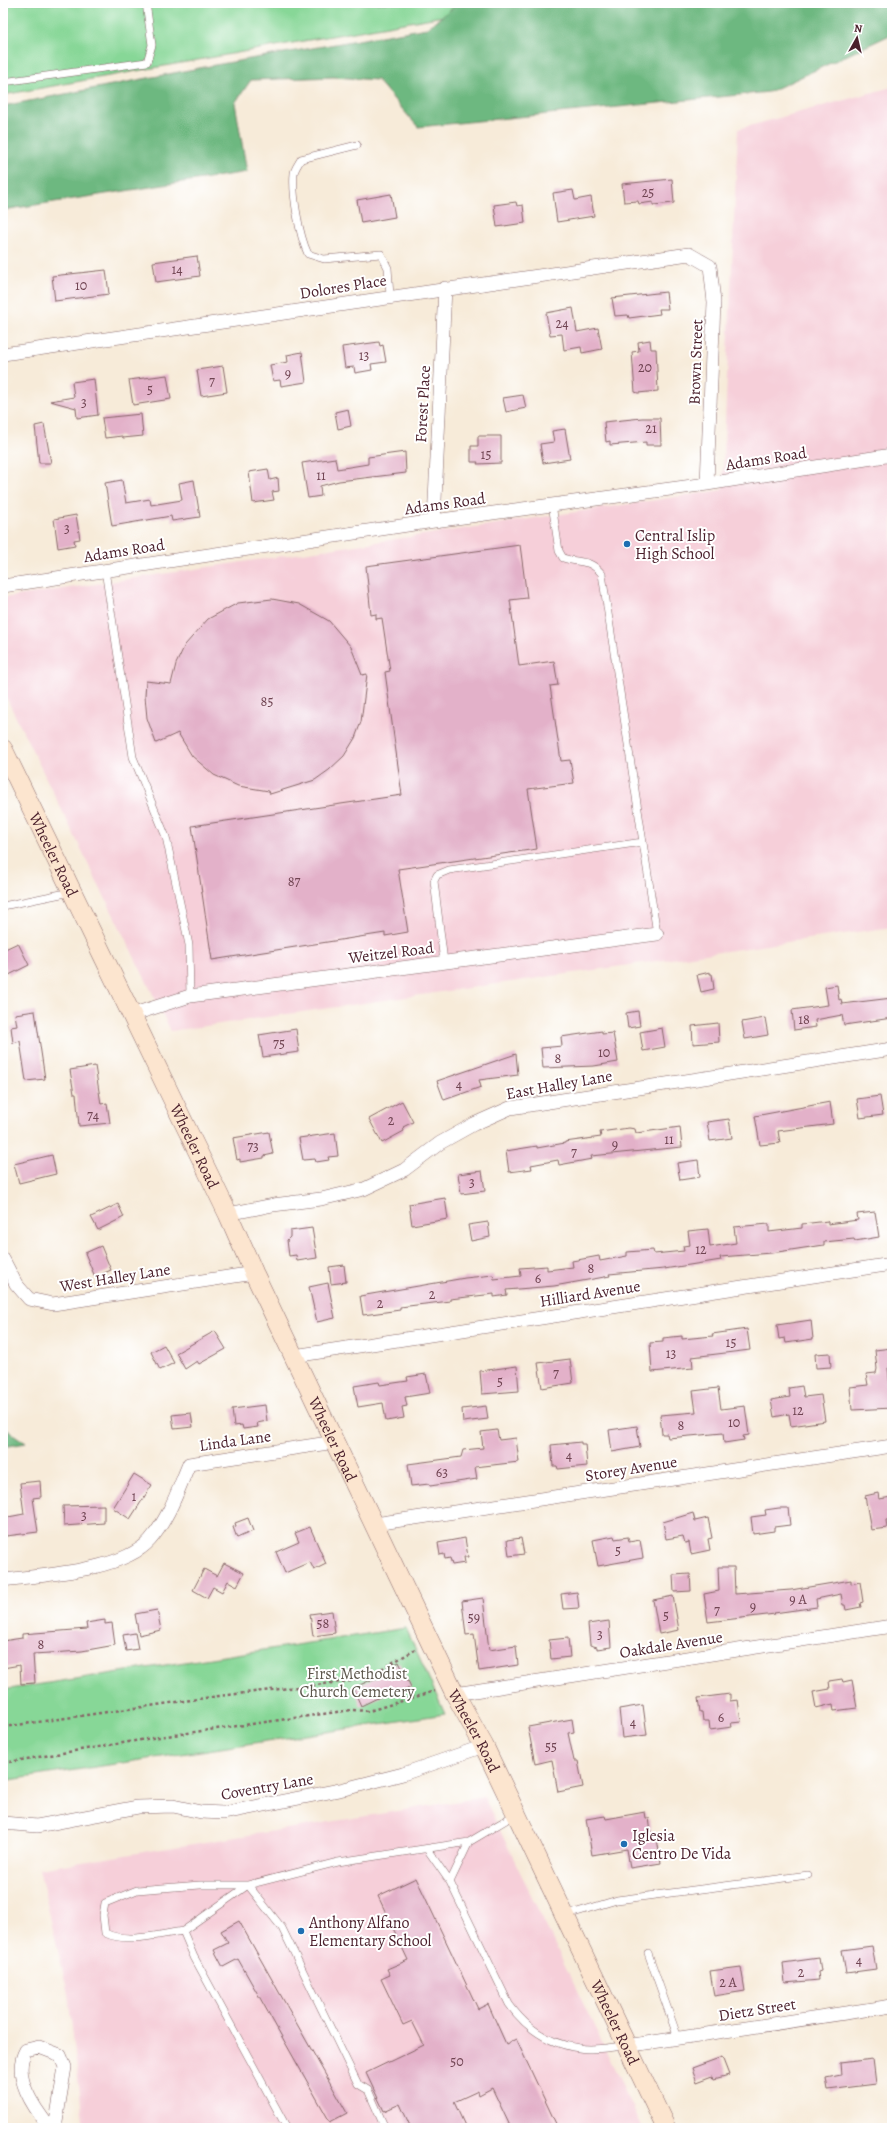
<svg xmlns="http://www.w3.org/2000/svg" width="895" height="2131" font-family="Alegreya,serif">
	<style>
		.built { fill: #f6cfd9 }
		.green { fill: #87d797; stroke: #687b61 }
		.forest { fill: #6db880; stroke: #5c6c56 }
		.building { fill: #e3b1c9 }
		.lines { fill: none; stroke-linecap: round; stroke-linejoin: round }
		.service-casing { stroke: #876668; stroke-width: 8 }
		.minor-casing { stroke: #876668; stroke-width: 14 }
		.secondary-casing { stroke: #876668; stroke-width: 20 }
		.path { stroke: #876668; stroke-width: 2.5; stroke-dasharray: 3 3; stroke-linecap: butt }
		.service { stroke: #fff; stroke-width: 7 }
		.minor { stroke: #fff; stroke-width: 13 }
		.secondary { stroke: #fce5cf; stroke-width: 19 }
		.poi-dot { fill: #1f6fb2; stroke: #fff; stroke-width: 1.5 }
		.labels { text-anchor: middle; stroke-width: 4; stroke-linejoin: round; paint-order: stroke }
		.number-label { font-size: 14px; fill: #704452 }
		.street-label { font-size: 16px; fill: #4a1f2b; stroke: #fff }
		.poi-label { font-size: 16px; fill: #4a1f2b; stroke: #fff; text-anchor: start }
		.park-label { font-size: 16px; fill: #5c564b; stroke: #fff }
	</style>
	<rect width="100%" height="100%" fill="#fff"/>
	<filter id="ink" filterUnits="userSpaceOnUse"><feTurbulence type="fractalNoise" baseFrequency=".025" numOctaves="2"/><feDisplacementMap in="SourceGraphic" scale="8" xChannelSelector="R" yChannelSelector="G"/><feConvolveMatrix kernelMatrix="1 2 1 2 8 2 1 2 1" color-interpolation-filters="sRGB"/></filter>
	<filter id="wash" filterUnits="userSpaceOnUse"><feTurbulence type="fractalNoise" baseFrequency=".012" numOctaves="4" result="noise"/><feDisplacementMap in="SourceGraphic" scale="16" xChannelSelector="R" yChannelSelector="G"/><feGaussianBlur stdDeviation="0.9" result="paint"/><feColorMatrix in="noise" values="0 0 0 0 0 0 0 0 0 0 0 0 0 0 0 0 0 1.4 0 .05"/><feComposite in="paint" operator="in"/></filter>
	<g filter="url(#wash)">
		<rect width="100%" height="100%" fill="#f7ebd9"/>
		<path class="built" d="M892 87V927L171 1031 3 691V598L722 490 738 129Z
			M484 1797 643 2128H84L68 1994 39 1869Z"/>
		<path class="green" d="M3 3H472L471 11 3 95Z
			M406 1628 445 1714 3 1781V1690Z"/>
		<path class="forest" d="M459 3H892V34L769 92 418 127 377 80 334 77 251 80 235 103 247 172 3 210V106L215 65 427 28Z
			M3 1427 26 1443 3 1447Z"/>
		<g id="blocks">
			<path class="building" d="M672 179 674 203 653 205V202L639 204 638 201 624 202 622 184Z
				M573 190 575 200 591 197 594 216 557 222 553 193Z
				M391 194 395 217 361 223 357 200Z
				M516 202 517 206 523 205 525 223 497 227 494 205Z
				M197 256 200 276 156 282 153 262Z
				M106 270 109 294 55 301 52 276Z
				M666 292 668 309H659L660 314 629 318 628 315 615 316 612 298Z
				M573 308 577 332 598 328 602 349 582 353 581 347 564 350 562 334 550 335 546 313Z
				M650 340 651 349H656L658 391 638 393 635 392 632 352 639 351 638 342Z
				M379 342 380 346 383 345 386 362 371 364 372 370 355 373 354 367 345 368 342 347Z
				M302 352 306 382 281 386 280 380 273 381 270 365 288 362 287 355Z
				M223 366 227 392 201 396 197 370Z
				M167 375 171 399 133 405 129 380Z
				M94 379 98 415 77 418 76 408 50 401 74 397 72 382Z
				M523 395 526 408 506 412 503 398Z
				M348 409 351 426 338 429 335 412Z
				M141 414 143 436 123 438 122 436 105 438 102 418Z
				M642 418H660L661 445H646V442L610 445V441L606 442 604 422Z
				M44 424 51 463H39L35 426Z
				M565 429 570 459 543 463 540 444 554 442 552 431Z
				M478 436H501V463L477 464 478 462H471V446H478Z
				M405 452 406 473 339 481 320 486 321 496 308 498 302 463 335 458 337 469 368 464V457Z
				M268 469 270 480 278 478 279 491 272 492 274 500 253 503 249 472Z
				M122 480 126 503 150 499 151 505 182 500 179 483 194 480 200 517 172 521 171 516 112 526 105 483Z
				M76 515 80 539 74 540 75 545 58 548 54 519Z
				M520 545 527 598 510 600 519 666 554 661 558 685 550 686 561 761 570 760 574 783 528 789 537 849 398 869 408 932 385 936V933L212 960 192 826 402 795 385 672 390 671 382 618 376 619V614L371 615 366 566Z
				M272 599 299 604 329 621 351 647 362 675 367 674 361 722 355 738 344 756 329 770 315 780 270 794 269 791 238 786 214 775 192 756 178 733 156 743 147 718 145 696 146 681 171 684 176 664 185 645 208 619 238 603Z
				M18 943 29 965 9 975 3 963V950Z
				M710 972V974H712L714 989 701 992 697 975Z
				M837 985 839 1000 841 999 842 1004 892 998V1018L844 1025 842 1015 815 1020 816 1027 794 1030 792 1010 828 1005 825 987Z
				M35 1011 45 1079 26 1081 20 1041 13 1043 11 1027 17 1026 15 1014Z
				M638 1011 640 1026 628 1028 626 1013Z
				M765 1018 768 1035 745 1039 742 1022Z
				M718 1023 719 1042 693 1044 692 1026Z
				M662 1028 665 1047 643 1051 640 1032Z
				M296 1029 299 1052 263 1057 259 1035Z
				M602 1031V1034L613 1033 618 1062 594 1066 543 1068 541 1048 562 1046 561 1037Z
				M516 1054 518 1075 479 1080 481 1087 444 1100 437 1081Z
				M95 1066 101 1104 107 1103 110 1123 79 1126 76 1094H74L70 1070Z
				M880 1096 883 1115 860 1118 857 1099Z
				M402 1101 413 1122 403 1127 404 1131 382 1143 369 1119Z
				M830 1102 833 1124 778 1131 780 1143 760 1145 755 1116Z
				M729 1119 732 1138 710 1141 707 1122Z
				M680 1127 682 1147 591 1156 592 1159 559 1165 558 1160 531 1165 532 1169 509 1172 506 1151 537 1146V1148L565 1143V1142L601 1137 600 1132 629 1128 635 1129 636 1133Z
				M269 1132 273 1154 264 1156V1158L240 1162V1159L237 1160 233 1138Z
				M335 1133 338 1156 328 1157 329 1160 316 1162 315 1159 303 1160 299 1138Z
				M52 1155 56 1174 19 1183 14 1164Z
				M698 1160 700 1177 680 1180 677 1163Z
				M482 1171 485 1191 461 1194 458 1174Z
				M445 1198 448 1219 412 1225 409 1204Z
				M118 1204 124 1217 98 1230 91 1217Z
				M875 1212 879 1237 855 1241 854 1239 824 1242V1245L771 1253 720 1257 721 1260 664 1269 609 1274 610 1276 554 1286 506 1290 507 1295 494 1297V1294L450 1299V1301L400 1307V1310L363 1315 360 1296 465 1278 493 1275 494 1279 521 1276 520 1268 547 1266V1270L573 1267 572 1261 599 1256 600 1261 627 1256V1252L653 1250 654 1254 684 1251 683 1246 690 1245 688 1231 708 1229 710 1247 736 1243 734 1227 769 1224V1232L802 1228V1224L828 1221V1224L858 1220 857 1214Z
				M488 1222 490 1237 471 1241 468 1225Z
				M312 1228 317 1258 297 1261 296 1255 289 1256 287 1240 290 1237V1231Z
				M101 1246 111 1270 95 1277 85 1253Z
				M344 1265 346 1282 331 1284 329 1267Z
				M328 1283 335 1318 317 1322 309 1287Z
				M811 1320 813 1339 786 1343 785 1338 779 1339 777 1325Z
				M747 1329 750 1350 692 1357 693 1368 652 1372 650 1343 663 1342V1338L682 1336V1339L713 1336 712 1334Z
				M215 1331 226 1349 199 1364 197 1361 185 1369 176 1353Z
				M164 1345 174 1363 160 1370 151 1352Z
				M892 1348V1368H888L892 1408 852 1410 850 1387 868 1385 866 1374 876 1373 877 1369 875 1350Z
				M830 1353 831 1367 816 1368 815 1354Z
				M570 1359 573 1383 542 1388 538 1363Z
				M517 1366 519 1391 482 1394 480 1371Z
				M426 1374 430 1393 405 1397 407 1406 402 1407 404 1418 386 1421 383 1403 358 1407 354 1386 379 1382 380 1385 408 1381 407 1377Z
				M802 1386 804 1397 821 1395 825 1421 791 1426 789 1414 774 1417 771 1400 790 1397 789 1388Z
				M718 1388 721 1409 745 1406 749 1435 743 1436 744 1440 724 1443 723 1433 668 1438 667 1434H662L660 1415 696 1412 693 1391Z
				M265 1405 267 1421 257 1423 258 1427 243 1429 242 1425 234 1426 232 1409Z
				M486 1406 488 1419 463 1422 462 1409Z
				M191 1413 193 1427 174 1429 172 1415Z
				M637 1426 640 1447 612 1452 609 1430Z
				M497 1430 499 1440 516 1438 519 1462 475 1467 477 1479 430 1486 429 1484 411 1486 408 1464 461 1457 463 1450 483 1448 481 1432Z
				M581 1442V1444H585L587 1466 558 1469 557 1466H553L551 1445Z
				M134 1474 152 1485 130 1519 113 1508Z
				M40 1481 41 1497 33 1498 38 1532 6 1536 3 1518 24 1514 20 1483Z
				M878 1493 879 1499 892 1497V1519L886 1520 887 1528 871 1530 865 1496Z
				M104 1505V1523L64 1526 63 1506Z
				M779 1508H788L790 1525 774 1527V1531L753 1534 751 1517 766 1515 765 1510Z
				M693 1513 695 1521 708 1518 712 1538 708 1539 710 1550 691 1554 689 1542 685 1543 683 1536 666 1539 663 1522Z
				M248 1518 253 1531 237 1538 233 1527 236 1526 235 1523Z
				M310 1527 326 1564 314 1570 310 1562 285 1573 276 1552 299 1542 295 1533Z
				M614 1536 615 1539 628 1537 629 1542 640 1540 643 1558 598 1566 593 1540Z
				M465 1538 468 1557H464L465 1563 452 1565 450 1558 445 1559 444 1554 440 1555 438 1543Z
				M521 1538 524 1554 509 1556 507 1540Z
				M224 1563 244 1573 237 1586 228 1581 222 1592 213 1587 207 1598 193 1590 204 1569 217 1576Z
				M718 1567H734L735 1594 791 1590 851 1580V1584L860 1582 863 1602 860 1603 861 1607 846 1610 845 1605H843L841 1594 816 1599 817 1607 774 1613 775 1614 708 1622 704 1594 719 1591Z
				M690 1574 691 1591 674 1592 673 1575Z
				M577 1592 579 1608 563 1609 561 1594Z
				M673 1596 679 1630 659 1634 653 1600Z
				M483 1598 489 1650 516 1646 518 1665 479 1671 474 1634 466 1635 462 1601Z
				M157 1610 161 1630 139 1635 135 1614Z
				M332 1611 335 1633 313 1636 310 1614Z
				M105 1620V1624L112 1623 115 1645 82 1651 33 1654 35 1683 21 1684 20 1665 3 1668V1641L22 1638V1634L87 1629 86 1623Z
				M609 1621 611 1647 597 1649V1647L590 1645 588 1624Z
				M135 1633 138 1649 126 1651 123 1635Z
				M568 1638 570 1657 551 1659 549 1640Z
				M399 1662 411 1687 398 1693 396 1689 361 1706 353 1688 389 1672 387 1668Z
				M842 1679 843 1682 852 1680 857 1708 834 1711 833 1704 816 1708 813 1692 830 1689 829 1681Z
				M730 1694V1701L738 1700 741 1722 731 1723 732 1727 710 1730 709 1721H703L702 1712H700L698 1698Z
				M643 1705 647 1735 622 1738 619 1709Z
				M572 1719 574 1732 568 1733 574 1761H578L583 1787 558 1792 552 1760 535 1764 528 1727Z
				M645 1812 646 1818H649L652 1840 657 1839 661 1863 630 1868 627 1849 592 1855 586 1819 605 1816 606 1819Z
				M416 1878 478 2009 488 2004 506 2044 516 2039 558 2128H511L492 2088 479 2095 478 2091 454 2102 466 2128H411L400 2104 384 2111 366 2073 424 2045 412 2021 403 2025 381 1979 390 1975 387 1969 408 1960 378 1896Z
				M239 1921 347 2113 330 2122 238 1959 223 1967 214 1950 228 1943 221 1931Z
				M872 1946 876 1969 846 1973 842 1950Z
				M819 1958 821 1971 818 1972 819 1980 785 1983 783 1963Z
				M741 1967 745 1991 714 1996 710 1971Z
				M722 2057 729 2075 714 2079 713 2076 697 2082 692 2068Z
				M873 2059 876 2084 828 2090 826 2078 841 2075 840 2063Z"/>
		</g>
	</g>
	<g filter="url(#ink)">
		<use href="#blocks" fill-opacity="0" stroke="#876668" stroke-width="1"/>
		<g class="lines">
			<defs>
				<path id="service" d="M3 82 147 62 152 45 146 3
					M357 145 301 159C299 163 295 168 294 173 292 194 299 235 308 254L324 259 381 254 388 268 390 296
					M552 504 559 551 563 558C581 564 589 558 602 574L657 934
					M105 570 133 757 166 837 189 945 190 996
					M3 906 71 892
					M444 962 434 881 437 875 449 870 643 842
					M469 1842 450 1882 509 2004C526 2028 549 2044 579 2048 593 2051 611 2047 625 2046
					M427 1849 450 1882
					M567 1915 617 1900 808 1875
					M183 1931 248 1885 282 1928 358 2084 368 2090 385 2128
					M648 1953 678 2038
					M287 2128 194 1957 183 1931C160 1934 127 1944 105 1933L103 1915 105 1903 137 1890 200 1885H248L338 1862 469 1842 516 1814"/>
				<path id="minor" d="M3 354 689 254 710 266 714 302 707 484
					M434 521 445 288
					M3 586 434 521 707 484 892 455
					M131 1015 190 996 657 934
					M228 1214 273 1205 321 1199 364 1189 404 1170 440 1143 474 1124 510 1108 892 1049
					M3 1259 16 1284 29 1299 53 1304 254 1273
					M294 1356 892 1264
					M375 1524 892 1446
					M3 1580C43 1575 123 1571 150 1540 169 1518 178 1490 189 1464L335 1442
					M455 1694 892 1626
					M3 1823 37 1826 138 1807 173 1806 201 1812 224 1813 344 1789 403 1774 484 1746
					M626 2046 892 2006
					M50 2128C34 2108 11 2076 26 2050L39 2047 60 2055 65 2067 55 2128"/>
				<g id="secondary">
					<path id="s1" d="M3 749 228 1214 254 1273 433 1648 455 1694 484 1746 666 2128"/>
				</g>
			</defs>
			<use href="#service" class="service-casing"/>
			<use href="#minor" class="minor-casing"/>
			<use href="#secondary" class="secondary-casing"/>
			<path class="path" d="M3 1727 219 1696 350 1681 374 1673 415 1650
				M3 1763 152 1738 351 1710 369 1711 435 1691"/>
			<use href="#service" class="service"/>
			<use href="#minor" class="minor"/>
			<use href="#secondary" class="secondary"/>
		</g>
	</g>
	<g class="poi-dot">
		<circle cx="627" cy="544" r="4"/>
		<circle cx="624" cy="1844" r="4"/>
		<circle cx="301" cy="1931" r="4"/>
	</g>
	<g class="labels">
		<g class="number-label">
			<text x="648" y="197">25</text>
			<text x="177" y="274">14</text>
			<text x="81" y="290">10</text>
			<text x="562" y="328">24</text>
			<text x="364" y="360">13</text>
			<text x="645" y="372">20</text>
			<text x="288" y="378">9</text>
			<text x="212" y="386">7</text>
			<text x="150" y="394">5</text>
			<text x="84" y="407">3</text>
			<text x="651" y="433">21</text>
			<text x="486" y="459">15</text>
			<text x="321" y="480">11</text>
			<text x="67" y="533">3</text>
			<text x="267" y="706">85</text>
			<text x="294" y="886">87</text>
			<text x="804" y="1024">18</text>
			<text x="279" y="1048">75</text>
			<text x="604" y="1057">10</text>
			<text x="558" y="1063">8</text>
			<text x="459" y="1089">4</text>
			<text x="93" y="1120">74</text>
			<text x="391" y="1125">2</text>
			<text x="669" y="1144">11</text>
			<text x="615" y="1149">9</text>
			<text x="253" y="1151">73</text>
			<text x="574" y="1157">7</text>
			<text x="472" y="1187">3</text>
			<text x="701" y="1254">12</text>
			<text x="591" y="1273">8</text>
			<text x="538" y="1283">6</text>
			<text x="432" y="1299">2</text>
			<text x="380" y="1308">2</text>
			<text x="731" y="1347">15</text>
			<text x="671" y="1358">13</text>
			<text x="556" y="1378">7</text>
			<text x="500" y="1386">5</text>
			<text x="798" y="1415">12</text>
			<text x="734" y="1427">10</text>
			<text x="681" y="1430">8</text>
			<text x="569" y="1460">4</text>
			<text x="442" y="1477">63</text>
			<text x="134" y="1501">1</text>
			<text x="84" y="1520">3</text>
			<text x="618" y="1555">5</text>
			<text x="798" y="1604">9 A</text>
			<text x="753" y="1611">9</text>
			<text x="717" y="1615">7</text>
			<text x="666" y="1620">5</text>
			<text x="474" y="1622">59</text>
			<text x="323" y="1628">58</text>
			<text x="600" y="1639">3</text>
			<text x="41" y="1649">8</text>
			<text x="721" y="1722">6</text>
			<text x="633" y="1727">4</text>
			<text x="551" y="1751">55</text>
			<text x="859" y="1965">4</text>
			<text x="801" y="1977">2</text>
			<text x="728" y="1987">2 A</text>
			<text x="457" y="2066">50</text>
		</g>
		<g class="street-label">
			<text transform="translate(343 286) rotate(-9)" y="6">Dolores Place</text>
			<text transform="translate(695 362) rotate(-88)" y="6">Brown Street</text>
			<text transform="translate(422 404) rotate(-87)" y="6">Forest Place</text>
			<text transform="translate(766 458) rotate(-9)" y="6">Adams Road</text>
			<text transform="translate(445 503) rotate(-8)" y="6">Adams Road</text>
			<text transform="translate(124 550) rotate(-9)" y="6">Adams Road</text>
			<text dy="6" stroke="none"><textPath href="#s1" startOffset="117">Wheeler Road</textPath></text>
			<text transform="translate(391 952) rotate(-7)" y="6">Weitzel Road</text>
			<text transform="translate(559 1084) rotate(-10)" y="6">East Halley Lane</text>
			<text dy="6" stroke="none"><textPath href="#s1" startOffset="441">Wheeler Road</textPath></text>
			<text transform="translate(115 1277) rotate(-9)" y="6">West Halley Lane</text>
			<text transform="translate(590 1293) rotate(-9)" y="6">Hilliard Avenue</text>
			<text dy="6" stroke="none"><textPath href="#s1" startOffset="765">Wheeler Road</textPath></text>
			<text transform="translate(235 1440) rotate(-8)" y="6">Linda Lane</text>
			<text transform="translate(631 1468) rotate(-9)" y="6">Storey Avenue</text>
			<text transform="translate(671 1644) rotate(-9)" y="6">Oakdale Avenue</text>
			<text dy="6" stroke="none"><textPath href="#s1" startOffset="1089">Wheeler Road</textPath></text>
			<text transform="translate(267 1786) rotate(-10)" y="6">Coventry Lane</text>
			<text transform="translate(757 2009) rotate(-9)" y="6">Dietz Street</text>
			<text dy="6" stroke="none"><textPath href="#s1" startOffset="1413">Wheeler Road</textPath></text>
		</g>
		<g class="poi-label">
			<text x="635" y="541">Central Islip<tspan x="635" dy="18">High School</tspan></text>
			<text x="632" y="1841">Iglesia<tspan x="632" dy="18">Centro De Vida</tspan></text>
			<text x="309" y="1928">Anthony Alfano<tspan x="309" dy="18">Elementary School</tspan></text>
		</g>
		<g class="park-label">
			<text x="357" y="1679">First Methodist<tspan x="357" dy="18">Church Cemetery</tspan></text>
		</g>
	</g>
	<rect width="895" height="2131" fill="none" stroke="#fff" stroke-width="16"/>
	<g transform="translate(857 38) rotate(8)" stroke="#ffffff" stroke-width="3" paint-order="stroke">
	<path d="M0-3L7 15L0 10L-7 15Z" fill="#4a1f2b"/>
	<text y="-6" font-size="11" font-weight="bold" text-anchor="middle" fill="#4a1f2b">N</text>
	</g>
</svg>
